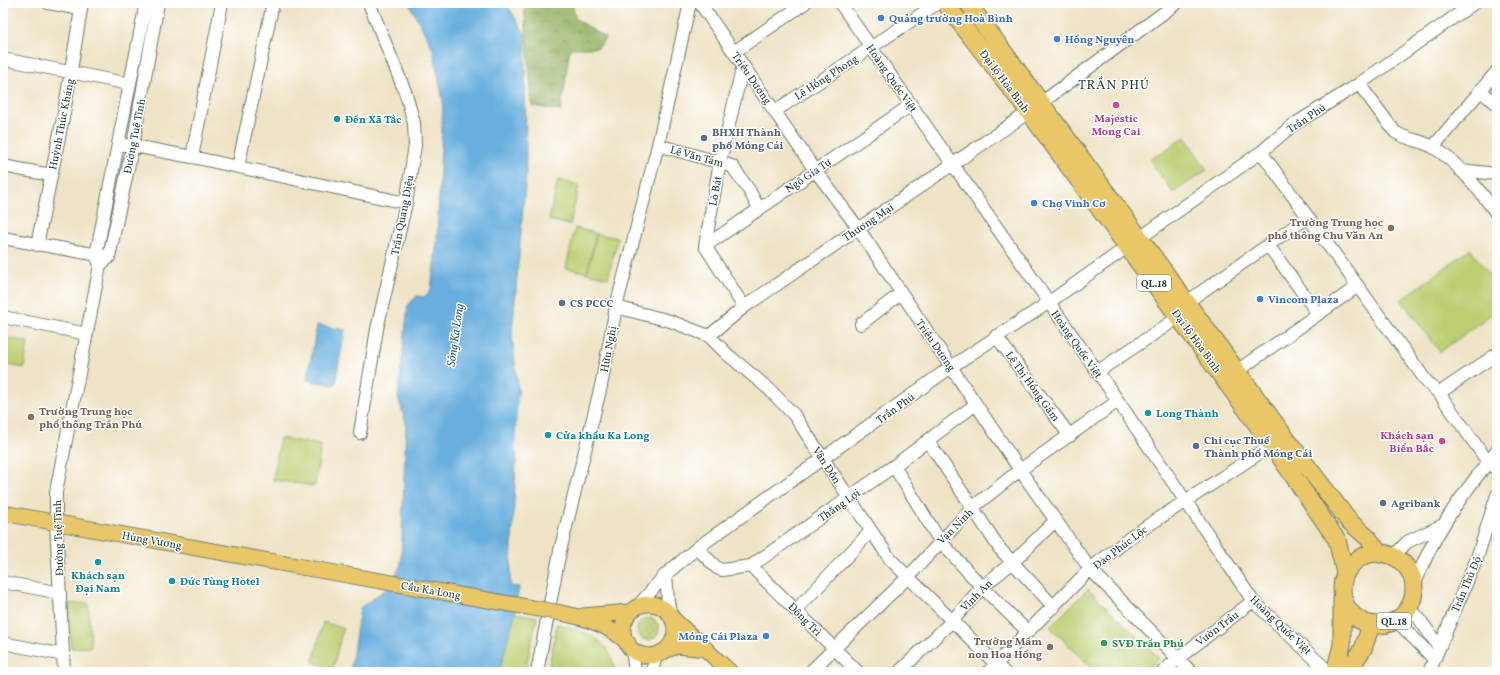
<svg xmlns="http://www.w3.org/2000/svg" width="1500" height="675" font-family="Vollkorn,serif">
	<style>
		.grass { fill: url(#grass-dots); stroke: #6d8652 }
		.forest { fill: url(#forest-crowns); stroke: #5a774c }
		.park { fill: #bbce71; stroke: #6d8652 }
		.water { fill: #67aede; stroke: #437689 }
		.pier { fill: #efe3c5 }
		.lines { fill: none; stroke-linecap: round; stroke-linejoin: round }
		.minor-casing { stroke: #687767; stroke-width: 14 }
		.major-casing { stroke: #687767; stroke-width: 17 }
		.highway-casing { stroke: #687767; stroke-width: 19 }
		.minor { stroke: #fff; stroke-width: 12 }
		.major { stroke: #e9c769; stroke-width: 15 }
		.highway { stroke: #e9c769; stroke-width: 17 }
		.major-bridge-casing { stroke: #687767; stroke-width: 17; stroke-linecap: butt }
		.major-bridge { stroke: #e9c769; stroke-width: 15 }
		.shop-dot { fill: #3f7fe0; stroke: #fff; stroke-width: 1.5 }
		.hotel-dot { fill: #d1479c; stroke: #fff; stroke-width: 1.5 }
		.culture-dot { fill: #0f9aa8; stroke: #fff; stroke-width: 1.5 }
		.service-dot { fill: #5c6f8a; stroke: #fff; stroke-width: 1.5 }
		.education-dot { fill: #8d6e63; stroke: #fff; stroke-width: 1.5 }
		.leisure-dot { fill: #2e9e5b; stroke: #fff; stroke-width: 1.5 }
		.labels { text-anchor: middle; stroke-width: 3; stroke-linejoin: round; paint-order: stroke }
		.shield { fill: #fff; stroke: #627771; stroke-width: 1 }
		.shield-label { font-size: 10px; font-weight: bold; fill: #1f3d34 }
		.shop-label { font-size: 11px; font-weight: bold; fill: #366cbe; stroke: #fff; text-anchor: start }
		.street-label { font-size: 11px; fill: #1f3d34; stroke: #fff }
		.hotel-label { font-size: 11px; font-weight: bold; fill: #b23c85; stroke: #fff }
		.culture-label { font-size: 11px; font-weight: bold; fill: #0d838f; stroke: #fff; text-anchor: start }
		.service-label { font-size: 11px; font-weight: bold; fill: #4e5e75; stroke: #fff; text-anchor: start }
		.education-label { font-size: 11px; font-weight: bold; fill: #785e54; stroke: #fff; text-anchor: end }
		.leisure-label { font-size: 11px; font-weight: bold; fill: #27864d; stroke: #fff; text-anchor: start }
		.water-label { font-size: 12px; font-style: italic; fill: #355f67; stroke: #fff }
		.quarter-label { font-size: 13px; letter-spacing: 1px; fill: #1f3d34; stroke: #fff }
	</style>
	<defs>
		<pattern id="grass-dots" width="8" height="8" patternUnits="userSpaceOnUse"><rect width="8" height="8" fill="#bbce71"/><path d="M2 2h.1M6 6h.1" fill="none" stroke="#97a85e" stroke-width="1.8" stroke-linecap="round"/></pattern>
		<pattern id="forest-crowns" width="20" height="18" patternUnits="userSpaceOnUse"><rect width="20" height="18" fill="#94b163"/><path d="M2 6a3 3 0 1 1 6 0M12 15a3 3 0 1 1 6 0" fill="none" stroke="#789152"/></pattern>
	</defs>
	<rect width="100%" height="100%" fill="#fff"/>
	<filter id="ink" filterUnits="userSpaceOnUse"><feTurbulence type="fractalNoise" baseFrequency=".025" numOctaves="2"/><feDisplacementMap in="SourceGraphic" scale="8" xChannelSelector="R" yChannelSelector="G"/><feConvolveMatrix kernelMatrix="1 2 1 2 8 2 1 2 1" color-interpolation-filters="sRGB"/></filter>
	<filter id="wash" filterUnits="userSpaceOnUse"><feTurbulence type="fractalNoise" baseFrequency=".012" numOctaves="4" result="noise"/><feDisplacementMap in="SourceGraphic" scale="16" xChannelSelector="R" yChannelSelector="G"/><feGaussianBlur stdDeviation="0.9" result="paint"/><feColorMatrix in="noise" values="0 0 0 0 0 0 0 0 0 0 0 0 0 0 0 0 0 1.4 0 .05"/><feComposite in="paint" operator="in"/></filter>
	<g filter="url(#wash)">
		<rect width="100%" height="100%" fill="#efe3c5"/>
		<path class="grass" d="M637 629a11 11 0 1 1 22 0a11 11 0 1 1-22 0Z"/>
		<path class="forest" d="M524 3H572L576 19 606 38 598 48H570L561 111 532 106Z"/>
		<path class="park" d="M1185 137 1207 170 1173 193 1150 160Z
			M558 180 579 185 570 225 549 220Z
			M575 228 596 233 587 273 566 268Z
			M597 234 618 238 608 278 587 273Z
			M1470 249 1497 285V310L1440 352 1401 300Z
			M3 337 28 342 24 368 3 364Z
			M280 438 321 445 315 486 273 480Z
			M1088 589 1159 658 1146 672H1096L1050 627Z
			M88 603 91 647 71 648 68 604Z
			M515 613 537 617 525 672H499Z
			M323 622 343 628 333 668 313 662Z
			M557 624C588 632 608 637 616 672H548Z"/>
		<path class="water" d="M409 3H506L525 34 526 174 512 334 519 398 510 586 519 587 515 613 499 672H350L360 608 389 587 401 565 406 422 398 398 408 305 417 296 424 297 431 290 437 241 443 101 433 49Z
			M317 325 345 330 335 385 307 380Z"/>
		<path class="pier" d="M518 395 521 398 517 453H515Z"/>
	</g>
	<g filter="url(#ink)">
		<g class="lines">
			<defs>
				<path id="minor" d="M48 3 81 9
					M700 3 815 170 858 228 1020 470 1090 569 1191 672
					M840 3 1118 401 1253 601 1329 672
					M734 52 805 3
					M3 59 130 84
					M743 65 720 162 705 246 744 307
					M1359 84 1395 132C1407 140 1421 140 1433 147 1458 162 1480 191 1497 214
					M1480 90 1497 105
					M1041 103 1177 3
					M775 111 938 3
					M118 143 192 157 406 203
					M658 145 732 166 749 190 759 209
					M1433 147 1497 71
					M1261 152 1427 382 1439 393 1488 462 1497 470
					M192 157 222 3
					M3 166 51 175
					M238 167 273 3
					M1460 170 1497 174
					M3 238 104 256
					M1140 238 1261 152 1293 125 1359 84 1474 3
					M37 245 64 113 82 3
					M1268 245 1318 314
					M705 246 911 105
					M100 265 109 257 133 145 158 3
					M1187 302 1308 217
					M616 307 670 321 709 336 727 354 770 390 794 415 890 559 1004 672
					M3 317 87 334
					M861 324 900 294
					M709 336 744 307 1029 112
					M996 336 1070 436
					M1237 371 1358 286
					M1097 372 1179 317
					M1439 393 1497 354
					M360 433 377 329 406 203 415 145 414 123 406 94 369 3
					M928 441 1000 549 1054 607
					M894 466 940 541 982 587 1027 631
					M697 548 717 568 722 570 751 566 894 466 976 404
					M1393 557 1407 542 1441 526
					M751 566 858 672
					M666 574 668 602 671 615
					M3 582 60 593
					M1414 587C1431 536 1463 493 1497 451
					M637 607 666 574 697 548 951 367 1048 303 1127 247
					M1408 609 1418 617 1439 647
					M796 610 871 531
					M1396 620 1434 659
					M3 643 64 655
					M632 649 635 672
					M64 672 56 523V492L100 265 96 255 146 3
					M537 672 560 551 601 386 616 307 658 145 690 3
					M652 672 656 655
					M810 672 908 577 972 508 1020 470 1118 401
					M899 672 952 621 982 587 1013 562 1055 521
					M988 672 1090 569 1135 534 1272 445
					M1163 672 1177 659 1253 601
					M1429 672 1477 558 1497 495"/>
				<path id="major" d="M3 513 302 567
					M623 630a26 26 0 1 1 52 0a26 26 0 1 1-52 0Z
					M561 613C586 618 609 625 628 643
					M583 616 630 612
					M673 619 730 672
					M664 651 677 646 706 649"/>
				<path id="highway" d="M945 3 1029 112 1272 445 1337 540 1345 573
					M968 3 1285 437 1349 521 1369 539 1380 554
					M1342 589a36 36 0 1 1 72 0a36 36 0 1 1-72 0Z
					M1335 672 1342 645V598
					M1351 672 1356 659 1363 649 1371 625"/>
			</defs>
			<use href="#minor" class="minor-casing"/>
			<use href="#major" class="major-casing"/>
			<use href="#highway" class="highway-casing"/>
			<use href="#minor" class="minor"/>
			<use href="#major" class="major"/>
			<use href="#highway" class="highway"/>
			<defs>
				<path id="major-bridge" d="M302 567 561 613"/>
			</defs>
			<use href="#major-bridge" class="major-bridge-casing"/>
			<use href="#major-bridge" class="major-bridge"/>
		</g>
	</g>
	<g class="shop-dot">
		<circle cx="881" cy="18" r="4"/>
		<circle cx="1057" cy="39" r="4"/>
		<circle cx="1034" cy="203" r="4"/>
		<circle cx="1260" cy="299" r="4"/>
		<circle cx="766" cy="636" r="4"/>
	</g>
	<g class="hotel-dot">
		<circle cx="1116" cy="105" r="4"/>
		<circle cx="1442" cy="441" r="4"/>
	</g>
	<g class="culture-dot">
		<circle cx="337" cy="119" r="4"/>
		<circle cx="1148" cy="413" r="4"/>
		<circle cx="548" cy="435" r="4"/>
		<circle cx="98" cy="562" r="4"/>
		<circle cx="172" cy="581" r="4"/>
	</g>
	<g class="service-dot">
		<circle cx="704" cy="138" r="4"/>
		<circle cx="562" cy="303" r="4"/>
		<circle cx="1196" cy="446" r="4"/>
		<circle cx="1383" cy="503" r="4"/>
	</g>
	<g class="education-dot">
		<circle cx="1391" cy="228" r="4"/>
		<circle cx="31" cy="417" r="4"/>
		<circle cx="1050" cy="647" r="4"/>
	</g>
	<circle class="leisure-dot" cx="1104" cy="643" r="4"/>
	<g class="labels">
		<g class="shield">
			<rect x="1137" y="275" width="34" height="16" rx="3"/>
			<rect x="1377" y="613" width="34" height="16" rx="3"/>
		</g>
		<g class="shield-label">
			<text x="1154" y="287">QL.18</text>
			<text x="1394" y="625">QL.18</text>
		</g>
		<g class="shop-label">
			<text x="889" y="22">Quảng trường Hoà Bình</text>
			<text x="1065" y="43">Hồng Nguyên</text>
			<text x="1042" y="207">Chợ Vinh Cơ</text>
			<text x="1268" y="303">Vincom Plaza</text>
			<text x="758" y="640" text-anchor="end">Móng Cái Plaza</text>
		</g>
		<g class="street-label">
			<text transform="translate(826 77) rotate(-33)" y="4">Lê Hồng Phong</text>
			<text transform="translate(752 78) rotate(55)" y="4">Triều Dương</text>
			<text transform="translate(892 78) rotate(55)" y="4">Hoàng Quốc Việt</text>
			<text transform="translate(1005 81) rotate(53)" y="4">Đại lộ Hòa Bình</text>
			<text transform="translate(1306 118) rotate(-34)" y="4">Trần Phú</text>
			<text transform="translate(61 124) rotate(-79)" y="4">Huỳnh Thúc Kháng</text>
			<text transform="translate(134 136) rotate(-79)" y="4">Đường Tuệ Tĩnh</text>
			<text transform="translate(697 156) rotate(15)" y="4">Lê Văn Tám</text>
			<text transform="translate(808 175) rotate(-34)" y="4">Ngô Gia Tự</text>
			<text transform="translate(715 191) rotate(-80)" y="4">Lò Bát</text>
			<text transform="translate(402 215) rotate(-79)" y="4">Trần Quang Diệu</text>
			<text transform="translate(868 222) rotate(-34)" y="4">Thương Mại</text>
			<text transform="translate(1197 341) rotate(54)" y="4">Đại lộ Hòa Bình</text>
			<text transform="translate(1077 344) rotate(55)" y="4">Hoàng Quốc Việt</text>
			<text transform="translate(936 345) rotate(55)" y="4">Triều Dương</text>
			<text transform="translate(608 349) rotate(-79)" y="4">Hữu Nghị</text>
			<text transform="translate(1033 386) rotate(54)" y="4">Lê Thị Hồng Gấm</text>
			<text transform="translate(895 408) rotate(-36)" y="4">Trần Phú</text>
			<text transform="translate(827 465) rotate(57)" y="4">Vân Đồn</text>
			<text transform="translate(839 505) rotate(-35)" y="4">Thắng Lợi</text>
			<text transform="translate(955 526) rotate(-45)" y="4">Vạn Ninh</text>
			<text transform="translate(58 538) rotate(-92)" y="4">Đường Tuệ Tĩnh</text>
			<text transform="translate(152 540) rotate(10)" y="4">Hùng Vương</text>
			<text transform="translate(1120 547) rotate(-37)" y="4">Đào Phúc Lộc</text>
			<text transform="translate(1466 584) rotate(-67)" y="4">Trần Thủ Độ</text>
			<text transform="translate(431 590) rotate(10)" y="4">Cầu Ka Long</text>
			<text transform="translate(976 595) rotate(-45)" y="4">Vĩnh An</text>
			<text transform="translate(805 619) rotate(45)" y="4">Đông Trì</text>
			<text transform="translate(1281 625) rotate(44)" y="4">Hoàng Quốc Việt</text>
			<text transform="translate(1217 628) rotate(-37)" y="4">Vườn Trầu</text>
		</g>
		<g class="hotel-label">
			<text x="1116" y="122">Majestic<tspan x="1116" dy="13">Mong Cai</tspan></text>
			<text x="1434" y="439" text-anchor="end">Khách sạn<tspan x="1434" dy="13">Biển Bắc</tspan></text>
		</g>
		<g class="culture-label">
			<text x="345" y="123">Đền Xã Tắc</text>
			<text x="1156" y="417">Long Thành</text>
			<text x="556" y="439">Cửa khẩu Ka Long</text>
			<text x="98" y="579" text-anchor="middle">Khách sạn<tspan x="98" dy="13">Đại Nam</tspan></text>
			<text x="180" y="585">Đức Tùng Hotel</text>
		</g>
		<g class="service-label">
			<text x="712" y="136">BHXH Thành<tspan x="712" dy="13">phố Móng Cái</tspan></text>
			<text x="570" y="307">CS PCCC</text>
			<text x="1204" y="444">Chi cục Thuế<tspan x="1204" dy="13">Thành phố Móng Cái</tspan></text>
			<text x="1391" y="507">Agribank</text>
		</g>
		<g class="education-label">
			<text x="1383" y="226">Trường Trung học<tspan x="1383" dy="13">phổ thông Chu Văn An</tspan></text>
			<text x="39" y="415" text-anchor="start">Trường Trung học<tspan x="39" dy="13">phổ thông Trần Phú</tspan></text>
			<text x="1042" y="645">Trường Mầm<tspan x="1042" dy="13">non Hoa Hồng</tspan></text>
		</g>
		<g class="leisure-label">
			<text x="1112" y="647">SVĐ Trần Phú</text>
		</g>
		<g class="water-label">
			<text transform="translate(455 335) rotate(-82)" y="4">Sông Ka Long</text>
		</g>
		<g class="quarter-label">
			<text x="1114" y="89">TRẦN PHÚ</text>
		</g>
	</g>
	<rect width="1500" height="675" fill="none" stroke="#fff" stroke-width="16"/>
</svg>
